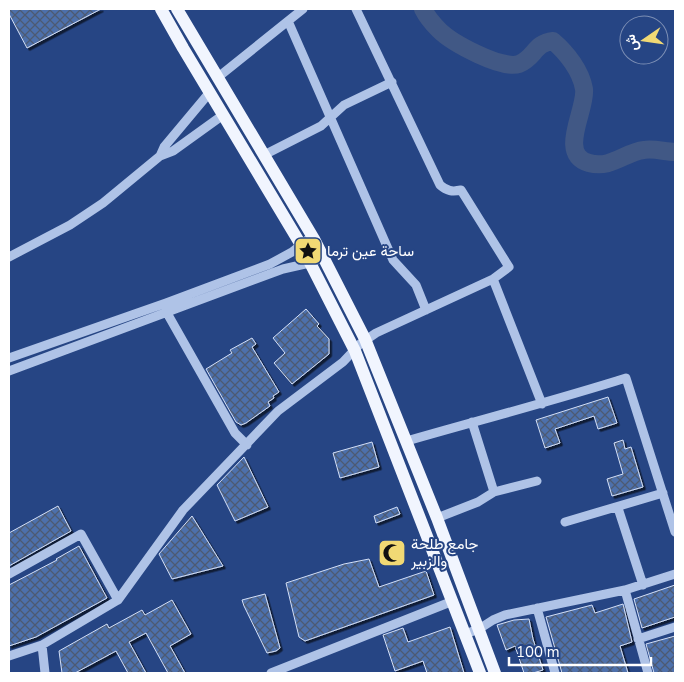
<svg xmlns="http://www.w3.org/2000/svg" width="684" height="682" font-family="'Nunito Sans',Vazirmatn,sans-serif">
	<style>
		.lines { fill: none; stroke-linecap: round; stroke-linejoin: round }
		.river { stroke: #415885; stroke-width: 18 }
		.building { fill: url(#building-cross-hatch); stroke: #d3dff6; filter: url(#shadow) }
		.minor { stroke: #afc3e7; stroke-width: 9 }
		.major { stroke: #f1f5fe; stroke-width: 12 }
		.labels { text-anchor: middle; stroke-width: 4; stroke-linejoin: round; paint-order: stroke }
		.poi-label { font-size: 15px; fill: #fff; stroke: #264584; text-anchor: start }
	</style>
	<defs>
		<pattern id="building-cross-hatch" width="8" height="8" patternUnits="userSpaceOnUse" patternTransform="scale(1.25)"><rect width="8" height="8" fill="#4e6fab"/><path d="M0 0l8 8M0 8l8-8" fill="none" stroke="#4d5a72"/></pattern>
		<filter id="shadow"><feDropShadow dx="2.5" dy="2.5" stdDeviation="0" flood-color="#0009"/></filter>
	</defs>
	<rect width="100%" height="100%" fill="#264584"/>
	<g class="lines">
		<path class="river" d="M423 9C427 17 433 24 439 30 452 43 502 70 519 64 535 58 534 43 553 41 567 53 581 71 584 89 587 109 557 154 589 163 612 169 625 152 644 150 654 148 665 152 675 152"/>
	</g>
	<path class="building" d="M9 9H101L27 48 9 14Z
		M306 309 319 324 317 326 329 339V354L292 384 274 363 285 353 273 338Z
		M252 338 256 344 252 347 279 392 273 396 274 398 268 402 270 406 246 423 241 425 236 422 206 369 232 353 230 350Z
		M608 397 617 423 598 429 594 416 555 429 560 443 545 448 536 420Z
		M623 440 625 449 631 447 643 487 612 496 607 479 623 474 614 443Z
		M372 442 379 467 340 478 333 453Z
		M244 457 268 507 235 521 217 485Z
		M58 506 71 531 9 566V533Z
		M397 507 400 514 376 523 374 516Z
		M192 516 223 566 172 579 159 554Z
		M79 546 107 598 36 637 9 646V585L57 560 56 559Z
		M369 559 379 587 426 571 434 595 305 641 299 637 286 583 344 564Z
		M675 585V617L642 628 634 599Z
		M265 594 280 648 276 651 267 653 244 606 242 600Z
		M172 600 191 634 170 646 185 673H168L146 633 129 642 146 673H128L116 651 75 673H62L59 651 107 624 109 628 142 610 145 615Z
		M623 604 632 642 620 646 628 673H562L546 617 592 605 595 613Z
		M529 619 533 639 543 670 533 673H524L515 646 506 650 497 625 514 620Z
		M450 627 464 673H427L423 661 395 671 383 635 403 628 408 642Z
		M675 636V673H654L646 644Z"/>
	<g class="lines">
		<path class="minor" d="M288 21 393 260 416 285 426 310
			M217 78 303 9
			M264 155 321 126 344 105 392 82
			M160 156 164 147 210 92
			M9 257 70 225 103 203 160 156 173 151 223 115
			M493 279 542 404
			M167 313 235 433 247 445
			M9 358 166 303 270 264 292 252 307 240 314 239
			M9 371 283 269 314 262 323 255
			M472 422 494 492
			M407 441C480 420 553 401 626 378L675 532
			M618 508 643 585
			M437 518 478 502 494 492 537 481
			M565 522 663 493
			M9 574 81 534 118 600
			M625 590 648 673
			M537 608 555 673
			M465 634 479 629 493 620 505 615 625 590 675 574
			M638 639 675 627
			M42 645 45 673
			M9 656 42 645 118 600 183 510 278 411 343 362 360 344 376 333 493 279 509 267 461 190C452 192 447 191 440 185L356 9
			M271 673 453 601"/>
		<path class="major" d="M161 9 183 48 301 245 355 351 480 673
			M177 9 314 239 365 339 437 518 495 673"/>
	</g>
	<defs>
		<symbol id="sight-square" viewBox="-11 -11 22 22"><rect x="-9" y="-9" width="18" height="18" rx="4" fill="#f1d974" stroke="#264584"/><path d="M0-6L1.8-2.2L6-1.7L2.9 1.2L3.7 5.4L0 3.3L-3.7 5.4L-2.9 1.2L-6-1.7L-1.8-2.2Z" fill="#111"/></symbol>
		<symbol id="mosque-square" viewBox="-11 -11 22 22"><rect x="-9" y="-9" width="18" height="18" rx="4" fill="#f1d974" stroke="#264584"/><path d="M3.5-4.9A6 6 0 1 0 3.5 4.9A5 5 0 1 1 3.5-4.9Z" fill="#111"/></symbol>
	</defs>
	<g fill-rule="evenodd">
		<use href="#sight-square" x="292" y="235" width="32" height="32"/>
		<use href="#mosque-square" x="376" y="537" width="32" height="32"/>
	</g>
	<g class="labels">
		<g class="poi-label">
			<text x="327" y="256">ساحة عين ترما</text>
			<text x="411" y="549">جامع طلحة<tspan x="411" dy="17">والزبير</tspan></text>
		</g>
	</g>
	<rect width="684" height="682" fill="none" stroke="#ffffff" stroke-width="20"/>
	<g transform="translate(644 40) rotate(257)"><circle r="24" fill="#264584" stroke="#7d8fb5"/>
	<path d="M0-4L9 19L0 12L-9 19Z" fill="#f1d974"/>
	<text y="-8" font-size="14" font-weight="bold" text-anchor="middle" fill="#ffffff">ش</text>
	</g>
	<path d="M509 657v8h142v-8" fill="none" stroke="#ffffff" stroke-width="2.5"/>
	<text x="516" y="657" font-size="15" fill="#ffffff" stroke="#264584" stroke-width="4" paint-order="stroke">100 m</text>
</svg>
